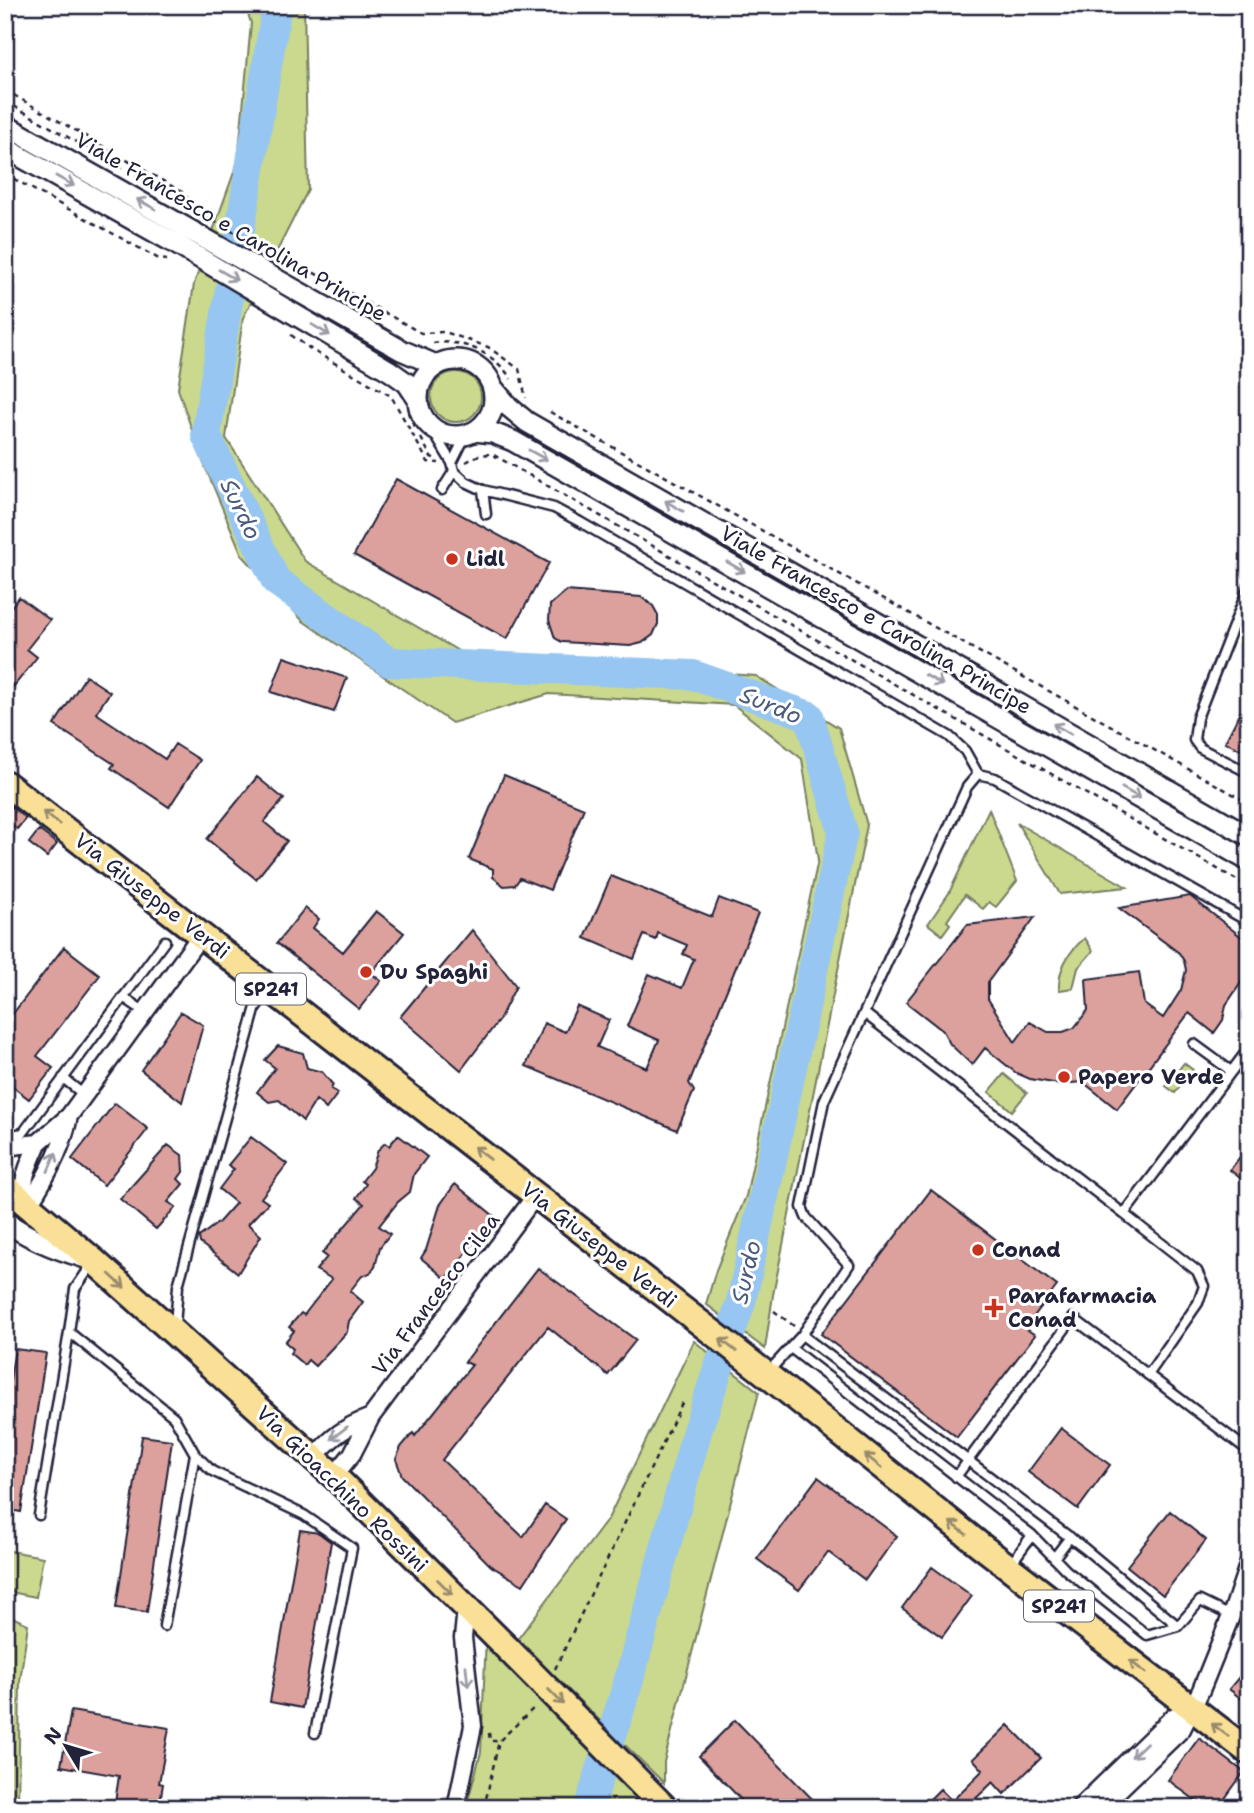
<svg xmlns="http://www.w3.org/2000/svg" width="1254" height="1813" font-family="'Shantell Sans',sans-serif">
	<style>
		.green { fill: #cad98d; stroke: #767e64; stroke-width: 2 }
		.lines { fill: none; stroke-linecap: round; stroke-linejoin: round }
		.river { stroke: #97c6f2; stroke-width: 30 }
		.building { fill: #dca19d; stroke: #22223b; stroke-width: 2 }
		.service-casing { stroke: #22223b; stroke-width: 13 }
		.minor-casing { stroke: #22223b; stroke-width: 21 }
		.tertiary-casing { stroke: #22223b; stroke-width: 24 }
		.primary-casing { stroke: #22223b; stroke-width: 30 }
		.path { stroke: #22223b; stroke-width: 2.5; stroke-dasharray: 5 5; stroke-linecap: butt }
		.service { stroke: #fff; stroke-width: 8 }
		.minor { stroke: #fff; stroke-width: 16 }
		.tertiary { stroke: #fff; stroke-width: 19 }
		.primary { stroke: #f9e096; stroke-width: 24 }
		.primary-bridge-casing { stroke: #22223b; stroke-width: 30; stroke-linecap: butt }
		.primary-bridge { stroke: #f9e096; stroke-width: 24 }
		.oneway { stroke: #9c9ca7 }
		.oneway2 { stroke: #988a6d }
		.poi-dot { fill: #c8321e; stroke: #fff; stroke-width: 2.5 }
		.labels { text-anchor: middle; stroke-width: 6; stroke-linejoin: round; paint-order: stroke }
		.shield { fill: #fff; stroke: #646476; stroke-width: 2 }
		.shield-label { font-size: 19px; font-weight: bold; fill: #22223b }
		.street-label { font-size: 21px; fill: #22223b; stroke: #fff }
		.poi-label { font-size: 21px; font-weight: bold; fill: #22223b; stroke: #fff; text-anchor: start }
		.water-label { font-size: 23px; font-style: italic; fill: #4b5b7b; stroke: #fff }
	</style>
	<rect width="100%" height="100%" fill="#fff"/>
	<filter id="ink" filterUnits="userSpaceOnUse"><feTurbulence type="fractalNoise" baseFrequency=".0143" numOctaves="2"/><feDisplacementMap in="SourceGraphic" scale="14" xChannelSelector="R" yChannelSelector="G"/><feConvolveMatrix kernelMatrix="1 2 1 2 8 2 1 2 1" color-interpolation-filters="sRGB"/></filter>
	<g filter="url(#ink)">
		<path class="green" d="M245 5H304L308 190 243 318 226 438 305 561 462 653 756 676 839 728 867 825 773 1295 765 1349 706 1304 716 1270 746 1196 818 860 802 759 734 705 549 694 452 723 303 621 242 555 201 457 178 389 194 284 238 161 251 23Z
			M431 397a25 25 0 1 1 50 0a25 25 0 1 1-50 0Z
			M989 809 1017 881 996 907 989 902 983 909 965 895 947 921 950 924 942 935 928 924 949 893Z
			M1017 823 1127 887 1060 894Z
			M1085 938 1093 951 1078 968 1073 988 1059 990C1058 968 1068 952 1085 938Z
			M1184 1063 1193 1070 1175 1093 1166 1086Z
			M1004 1074 1027 1093 1012 1111 989 1092Z
			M694 1341 759 1392 664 1762V1783L517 1640 608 1519Z
			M5 1550 43 1557 36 1597 5 1591Z
			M5 1614 28 1624 20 1681 18 1808H5Z
			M486 1637 649 1808H466L481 1752Z"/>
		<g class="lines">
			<path class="river" d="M274 5 276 11 206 435 276 581 389 662 693 675 809 716 843 832 741 1302 698 1428 628 1683 589 1808"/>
		</g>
		<path class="building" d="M396 479 549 563 507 639 354 555Z
			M566 591 641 597 653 606 658 615V624L653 635 642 643 630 646 562 642 555 638 549 620 550 605Z
			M19 597 50 620 27 649 37 657 14 686 5 679V615Z
			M284 657 347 678 334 712 271 692Z
			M86 676 110 692 96 713 165 759 175 744 200 760 169 807 111 768 114 764 54 725Z
			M1249 695V754L1225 742Z
			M504 775 584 808 550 890 520 878 515 885 504 886 493 877V869L469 859Z
			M257 777 284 799 264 822 287 841 256 879 207 839Z
			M5 802 26 818 17 829 5 820Z
			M39 830 57 844 47 857 29 843Z
			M611 876 712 917 719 898 758 913 689 1083 694 1091 677 1130 526 1066 544 1023 565 1032 577 1006 609 1020 597 1047 647 1068 659 1040 627 1026 649 974 682 988 694 959 683 954 687 945 658 933 656 940 644 935 634 959 585 938Z
			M1190 896 1249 943V971L1226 1005 1223 1020 1214 1033 1189 1013 1117 1109 1083 1082 1059 1084 1030 1079 1016 1073 985 1048 972 1065 950 1044 943 1031 906 1002 967 925 1035 917 988 982V999L1015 1042 1030 1022 1048 1032H1063L1074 1028 1088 1010 1086 979 1139 972 1144 1004 1163 1018 1181 990 1186 970 1184 961 1179 953 1119 908Z
			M305 908 319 919 313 928 343 952 376 911 404 933 371 973 381 981 359 1009 277 943Z
			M472 930 516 986 499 1020 461 1070 400 1017Z
			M64 947 100 975 37 1056 53 1068 29 1099 5 1081V1024Z
			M181 1012 203 1025 182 1102 141 1070Z
			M278 1046 303 1053 307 1068 322 1072 333 1085 331 1089 338 1093 326 1109 316 1100 303 1121 279 1100 269 1102 257 1092 275 1068 265 1060Z
			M115 1103 148 1129 104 1185 72 1159Z
			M398 1135 427 1157 414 1174 410 1192 398 1202 379 1226 390 1234 380 1247 375 1267 370 1273 362 1276 350 1291 363 1302 349 1321 347 1332 315 1366 308 1360 304 1365 290 1353 293 1349 285 1342 294 1331 289 1327 301 1313 304 1315 332 1279 316 1270 327 1257 322 1253 364 1204 356 1198 366 1184 362 1181 372 1168 378 1150 385 1143 389 1146Z
			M251 1137 287 1164 261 1198 268 1203 248 1224 261 1236 238 1273 200 1243 199 1237 219 1222 236 1203 219 1189 234 1169 228 1165Z
			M168 1145 182 1155 183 1172 178 1179 183 1184 168 1202 176 1207 156 1229 120 1199Z
			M1249 1145V1185L1230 1170Z
			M455 1184 494 1216 446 1279 421 1258 426 1250 440 1205Z
			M931 1190 1057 1286 1025 1328 1035 1335 957 1437 821 1334Z
			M538 1268 636 1340 608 1375 548 1327 442 1460 523 1537 545 1505 566 1519 523 1585 491 1566 402 1476 396 1459 401 1447 413 1433 415 1436 472 1365 465 1362Z
			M15 1349 46 1353 21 1512 5 1509V1410Z
			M1061 1428 1110 1465 1078 1509 1028 1472Z
			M142 1436 172 1440 147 1612 116 1608Z
			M818 1477 897 1536 865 1580 828 1552 799 1590 757 1559Z
			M1170 1511 1206 1540 1163 1595 1127 1566Z
			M300 1530 319 1533 331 1542 302 1708 270 1702Z
			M932 1567 972 1596 942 1637 902 1608Z
			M1249 1665V1705L1229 1689Z
			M71 1711 169 1728 159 1783 163 1784 159 1808 115 1802 119 1776 61 1766Z
			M735 1720 821 1808H749L699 1756Z
			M1008 1725 1041 1758 1004 1794 993 1782 966 1808H921L940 1789 952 1801 983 1770 973 1759Z
			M1199 1738 1244 1772 1218 1808H1206L1168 1780Z"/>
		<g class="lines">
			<defs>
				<path id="service" d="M429 425 452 463 454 471 466 482 483 490 554 508 580 522 949 736 965 751 978 774
					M452 463 466 435
					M442 490 454 471
					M483 490 486 514
					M1249 586 1197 718 1194 740 1200 748 1249 773
					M123 997 145 1012
					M864 1013 1124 1214 1249 1048
					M1194 1044 1231 1071
					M63 1078 84 1095
					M5 1131 12 1135 23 1133 165 941
					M1124 1214 1197 1271 1204 1286 1198 1303 1148 1375
					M93 1263 75 1289 69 1332 174 1417 195 1454 212 1471 304 1515 352 1548 315 1733
					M175 1326 178 1286 256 1007 269 990
					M792 1349 1032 1535 1066 1570 1147 1635 1178 1626 1200 1601 1231 1616
					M768 1372 802 1335
					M956 1477 1073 1318 1249 1451
					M39 1515 69 1332
					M1054 1558 1070 1537
					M1011 1564 1032 1535
					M164 1626 195 1454
					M1178 1626 1084 1548 802 1335 849 1265 806 1217 802 1207 824 1101 967 787 978 774 995 778 1249 922"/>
				<path id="minor" d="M5 1147 38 1143 69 1116 201 935
					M29 1204C46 1178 63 1148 69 1116
					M29 1204C18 1180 29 1166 38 1143
					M313 1458C332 1437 344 1427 371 1417
					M334 1476 352 1454 371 1417 536 1195
					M456 1808 473 1726 463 1638 466 1608
					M1079 1808 1173 1717 1192 1708
					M1100 1808 1182 1729 1201 1690 1231 1616 1249 1562"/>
				<path id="tertiary" d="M5 125 401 350 436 365
					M5 148 176 244 390 371 407 383 417 398
					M418 398a38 38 0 1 1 76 0a38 38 0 1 1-76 0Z
					M493 388 509 407 527 422 1249 836
					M475 431 493 433 513 441 1249 861
					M5 1221C29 1239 58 1250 86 1258"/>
				<path id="primary" d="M5 783 766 1374 980 1545 1249 1752
					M5 1186 94 1261 334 1476 508 1649"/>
			</defs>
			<use href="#service" class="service-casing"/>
			<use href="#minor" class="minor-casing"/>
			<use href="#tertiary" class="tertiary-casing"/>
			<use href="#primary" class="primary-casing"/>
			<path class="path" d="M5 90 182 192 196 208
				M5 101 251 242
				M5 174 159 259 167 260
				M286 262 302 266 421 333 445 332 488 347 519 369 526 398
				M291 335 312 350 391 396 428 462 439 463
				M433 343C463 339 495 353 511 379
				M550 412 1249 803
				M408 413 416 429
				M421 438 431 457 434 458
				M466 462 479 455 492 454 1249 887
				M774 1311 794 1326
				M555 1669 683 1401
				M489 1733 490 1741H499
				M484 1808 499 1741 536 1706"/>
			<use href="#service" class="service"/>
			<use href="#minor" class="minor"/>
			<use href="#tertiary" class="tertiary"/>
			<use href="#primary" class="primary"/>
			<defs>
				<path id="primary-bridge" d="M508 1649 665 1808"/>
			</defs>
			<use href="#primary-bridge" class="primary-bridge-casing"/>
			<use href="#primary-bridge" class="primary-bridge"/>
		</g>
		<defs><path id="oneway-shaft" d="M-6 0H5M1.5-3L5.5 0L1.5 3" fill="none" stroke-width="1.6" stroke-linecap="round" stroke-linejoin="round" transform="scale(1.75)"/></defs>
		<g class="oneway">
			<use href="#oneway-shaft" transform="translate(65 181) rotate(29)"/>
			<use href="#oneway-shaft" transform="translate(146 204) rotate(-151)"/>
			<use href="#oneway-shaft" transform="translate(228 275) rotate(30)"/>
			<use href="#oneway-shaft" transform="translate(321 330) rotate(31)"/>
			<use href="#oneway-shaft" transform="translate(538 455) rotate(29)"/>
			<use href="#oneway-shaft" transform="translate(674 506) rotate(-150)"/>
			<use href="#oneway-shaft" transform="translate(736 567) rotate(30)"/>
			<use href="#oneway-shaft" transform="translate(934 680) rotate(30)"/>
			<use href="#oneway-shaft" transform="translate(1062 729) rotate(-150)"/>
			<use href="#oneway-shaft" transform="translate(1131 793) rotate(30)"/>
			<use href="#oneway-shaft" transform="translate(52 1162) rotate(-67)"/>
			<use href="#oneway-shaft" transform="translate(339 1433) rotate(143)"/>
			<use href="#oneway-shaft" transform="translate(467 1676) rotate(84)"/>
			<use href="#oneway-shaft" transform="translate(1139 1750) rotate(136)"/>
		</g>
		<g class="oneway2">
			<use href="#oneway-shaft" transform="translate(51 818) rotate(-142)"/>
			<use href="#oneway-shaft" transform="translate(482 1153) rotate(-142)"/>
			<use href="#oneway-shaft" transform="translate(117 1281) rotate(42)"/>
			<use href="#oneway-shaft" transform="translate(728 1345) rotate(-143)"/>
			<use href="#oneway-shaft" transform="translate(873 1461) rotate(-141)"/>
			<use href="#oneway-shaft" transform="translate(958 1528) rotate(-142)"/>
			<use href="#oneway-shaft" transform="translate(445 1587) rotate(45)"/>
			<use href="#oneway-shaft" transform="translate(1138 1667) rotate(-142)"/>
			<use href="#oneway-shaft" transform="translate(556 1697) rotate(45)"/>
			<use href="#oneway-shaft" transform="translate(1220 1730) rotate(-143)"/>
		</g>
	</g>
	<g class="poi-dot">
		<circle cx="452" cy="559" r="7"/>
		<circle cx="366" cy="972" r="7"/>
		<circle cx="1064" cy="1077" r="7"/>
		<circle cx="978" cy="1250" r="7"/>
		<path d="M990.5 1297.5h7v7h7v7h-7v7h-7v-7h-7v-7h7z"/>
	</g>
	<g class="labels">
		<g class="shield">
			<rect x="236" y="973.5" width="70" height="31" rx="5"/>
			<rect x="1024" y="1590.5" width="70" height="31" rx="5"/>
		</g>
		<g class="shield-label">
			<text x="271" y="996">SP241</text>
			<text x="1059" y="1613">SP241</text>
		</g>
		<g class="street-label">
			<text transform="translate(231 227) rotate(30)" y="7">Viale Francesco e Carolina Principe</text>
			<text transform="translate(876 620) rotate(30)" y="7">Viale Francesco e Carolina Principe</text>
			<text transform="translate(152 896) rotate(38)" y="7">Via Giuseppe Verdi</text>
			<text transform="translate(599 1245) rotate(38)" y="7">Via Giuseppe Verdi</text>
			<text transform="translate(436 1294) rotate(-53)" y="7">Via Francesco Cilea</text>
			<text transform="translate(342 1489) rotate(44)" y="7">Via Gioacchino Rossini</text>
		</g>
		<g class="poi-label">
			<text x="466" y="566">Lidl</text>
			<text x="380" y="979">Du Spaghi</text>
			<text x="1078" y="1084">Papero Verde</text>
			<text x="992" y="1257">Conad</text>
			<text x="1008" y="1303">Parafarmacia<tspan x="1008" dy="24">Conad</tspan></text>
		</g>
		<g class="water-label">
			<text transform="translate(241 509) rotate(64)" y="8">Surdo</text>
			<text transform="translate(771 705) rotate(22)" y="8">Surdo</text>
			<text transform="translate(746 1272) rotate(-77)" y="8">Surdo</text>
		</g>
	</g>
	<rect width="1254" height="1813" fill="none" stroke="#fff" stroke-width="28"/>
	<rect x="14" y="14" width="1226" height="1785" fill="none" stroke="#22223b" stroke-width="2.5" filter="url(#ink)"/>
	<g transform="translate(66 1746) rotate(308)" stroke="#ffffff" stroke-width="5" paint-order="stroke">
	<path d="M0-5L12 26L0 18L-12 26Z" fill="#22223b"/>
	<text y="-10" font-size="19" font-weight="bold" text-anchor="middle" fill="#22223b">N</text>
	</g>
</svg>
